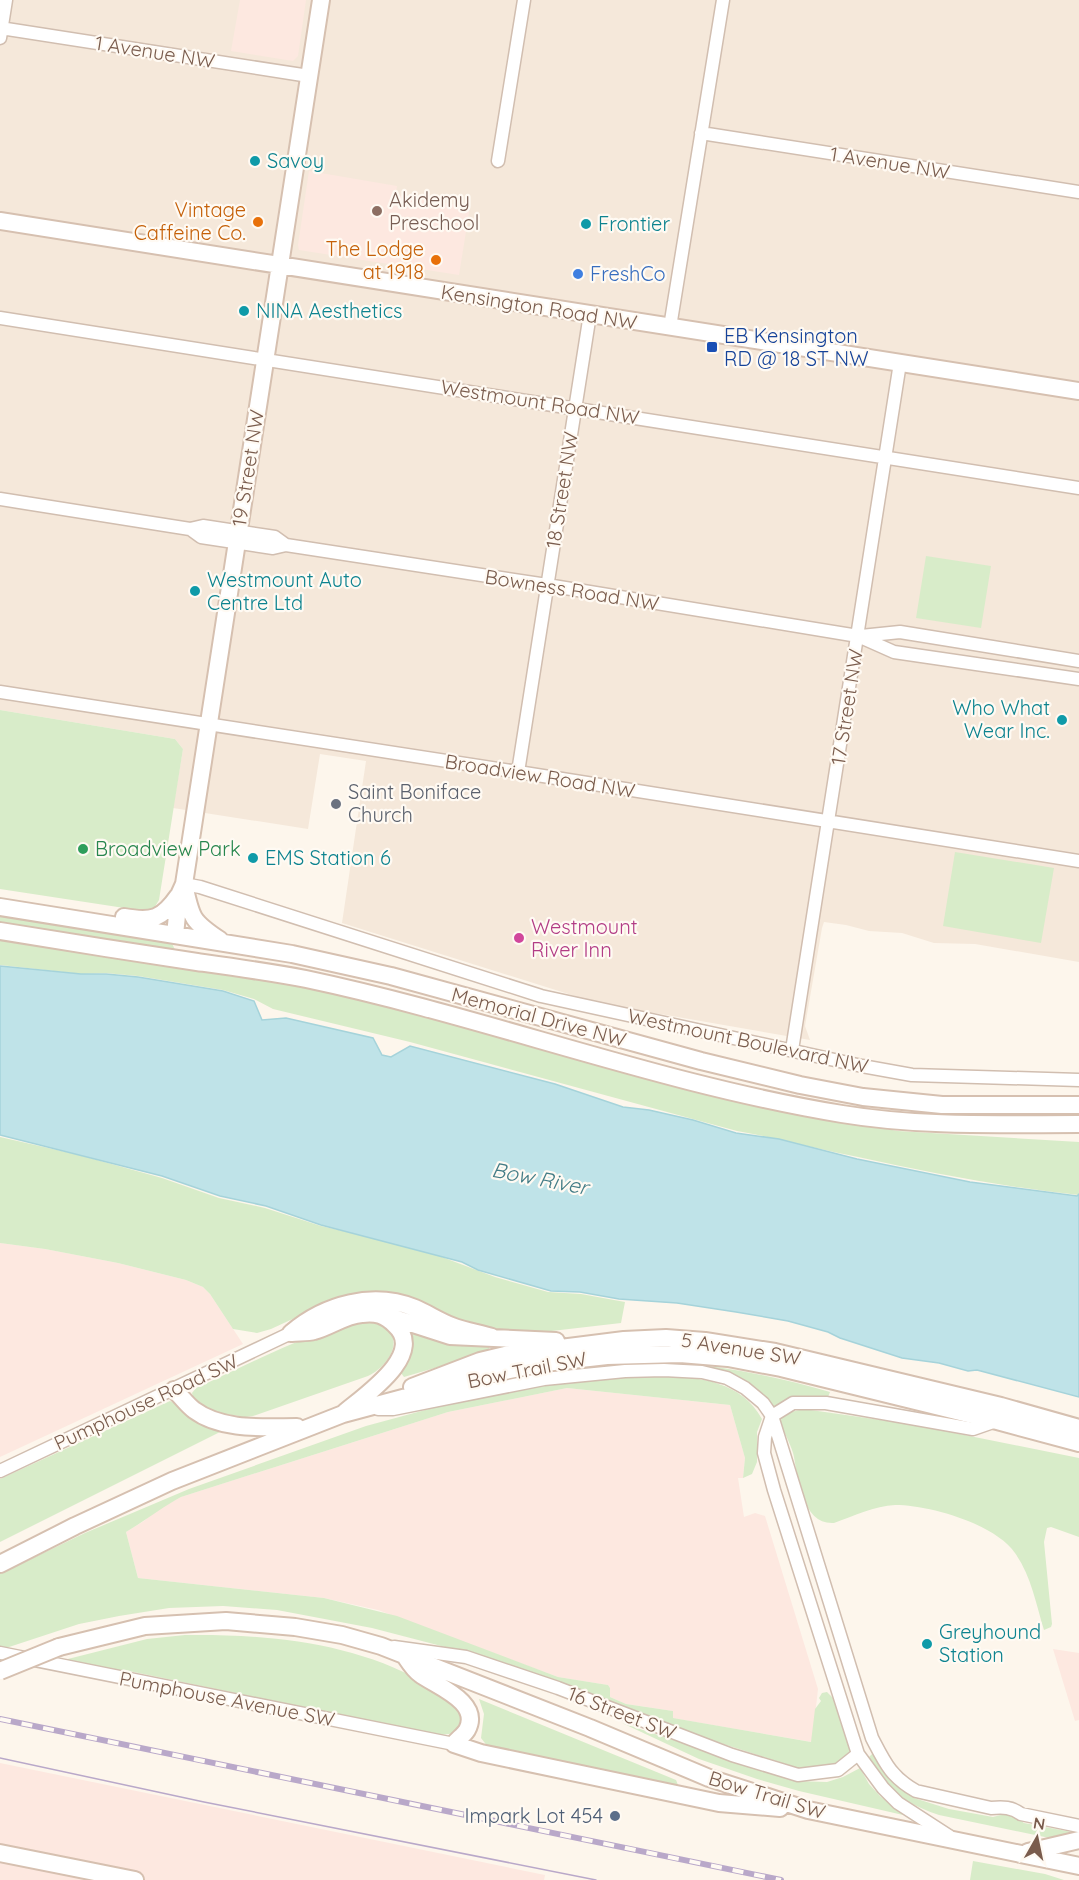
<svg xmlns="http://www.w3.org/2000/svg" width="1079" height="1880" font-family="Quicksand,sans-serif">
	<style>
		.residential { fill: #f5e8da }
		.commercial { fill: #fde8e0 }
		.green { fill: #d8ecc9 }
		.water { fill: #bfe3e8; stroke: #a5d3da; stroke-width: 1.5 }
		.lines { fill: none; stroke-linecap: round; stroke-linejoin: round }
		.street-casing { stroke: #d1beb0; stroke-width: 15 }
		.secondary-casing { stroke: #d6c0b0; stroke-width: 20 }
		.street { stroke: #fff; stroke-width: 12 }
		.secondary { stroke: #fff; stroke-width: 16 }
		.tram { stroke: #b9a8c9; stroke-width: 1.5 }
		.rail-casing { stroke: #b9a8c9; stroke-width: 6 }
		.rail { stroke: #fffaf3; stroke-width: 4; stroke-dasharray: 11; stroke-linecap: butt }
		.secondary-bridge-casing { stroke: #d6c0b0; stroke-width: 20; stroke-linecap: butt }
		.secondary-bridge { stroke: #fff; stroke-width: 16 }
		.culture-dot { fill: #0f9aa8; stroke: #fffaf3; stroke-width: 2 }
		.education-dot { fill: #8d6e63; stroke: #fffaf3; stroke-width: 2 }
		.food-dot { fill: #e8710a; stroke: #fffaf3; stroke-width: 2 }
		.shop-dot { fill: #3f7fe0; stroke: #fffaf3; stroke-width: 2 }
		.transit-dot { fill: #1a4fb4; stroke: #fffaf3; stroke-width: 2 }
		.worship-dot { fill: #6b7280; stroke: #fffaf3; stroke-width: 2 }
		.leisure-dot { fill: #2e9e5b; stroke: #fffaf3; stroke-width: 2 }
		.hotel-dot { fill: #d1479c; stroke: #fffaf3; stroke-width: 2 }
		.service-dot { fill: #5c6f8a; stroke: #fffaf3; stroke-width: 2 }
		.labels { text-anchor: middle; stroke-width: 4.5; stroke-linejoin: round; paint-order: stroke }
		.street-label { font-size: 20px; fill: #7a5c4d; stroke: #fffaf3 }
		.culture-label { font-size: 20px; fill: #0d838f; stroke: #fffaf3; text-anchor: start }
		.education-label { font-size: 20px; fill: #785e54; stroke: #fffaf3; text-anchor: start }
		.food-label { font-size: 20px; fill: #c56008; stroke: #fffaf3; text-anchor: end }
		.shop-label { font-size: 20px; fill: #366cbe; stroke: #fffaf3; text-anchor: start }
		.transit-label { font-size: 20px; fill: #164399; stroke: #fffaf3; text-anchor: start }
		.worship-label { font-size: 20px; fill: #5b616d; stroke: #fffaf3; text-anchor: start }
		.leisure-label { font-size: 20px; fill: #27864d; stroke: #fffaf3; text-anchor: start }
		.hotel-label { font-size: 20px; fill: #b23c85; stroke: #fffaf3; text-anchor: start }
		.service-label { font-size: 20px; fill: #4e5e75; stroke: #fffaf3; text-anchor: end }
		.water-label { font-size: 21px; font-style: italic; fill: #437c86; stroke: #fffaf3 }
	</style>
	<rect width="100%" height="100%" fill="#fdf6ec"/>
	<path class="residential" d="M0 0H1079V962L975 944 934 943 902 933 869 931 846 925 824 922 822 928 805 1026 810 1040 597 1003 342 923 366 761 320 754 308 829 173 808 183 749 175 739 0 710Z"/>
	<path class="commercial" d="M240 0H306L298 56 293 61 231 51Z
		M309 171 397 186 396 195 470 207 459 275 299 250 298 245Z
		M0 1243 45 1249 118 1263 186 1280 203 1287 210 1294 243 1344 0 1457Z
		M567 1388 730 1405 745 1458 743 1478H738L744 1517 755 1513 765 1516 818 1689 812 1742 672 1718 673 1711 626 1704 610 1697V1688L608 1685 558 1677 378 1610 324 1598 138 1578 126 1532 144 1521 158 1509 181 1497 448 1412Z
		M1053 1649 1079 1653V1720L1075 1721Z
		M0 1763 545 1875 544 1880H0Z"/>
	<path class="green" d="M926 556 991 566 981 628 916 618Z
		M0 710 175 739 183 749 159 900 154 908 144 911 0 889Z
		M955 852 1054 868 1041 943 943 926Z
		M0 915 171 941 175 950 0 923Z
		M0 938 298 986 370 1002 768 1109 898 1131 1079 1142V1195C1005 1187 931 1173 858 1157 817 1149 778 1138 737 1131L410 1042 273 1009 254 999 223 990 138 976 105 973 81 974 0 965Z
		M0 1137 79 1155 162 1178 219 1198 265 1208 321 1226 418 1248 495 1277 548 1292 581 1294 625 1302 621 1323 543 1332H494L452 1320 392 1294 375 1291 340 1297 271 1329 257 1333 233 1329 210 1294 203 1287 186 1280 118 1263 45 1249 0 1243Z
		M374 1322C409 1332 391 1365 368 1376L253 1416 239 1418V1416L211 1412 195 1403 192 1393 196 1388C247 1366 320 1324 374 1322Z
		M408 1330 441 1342 489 1346V1352L404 1377 401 1373C411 1359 409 1347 408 1330Z
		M671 1362C725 1366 778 1377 830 1392L828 1397H795L772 1407 705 1367 642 1363 611 1364Z
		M662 1375C701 1378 741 1381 762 1419L757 1432V1462L752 1474 743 1478 745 1458 730 1405 567 1388 448 1412 181 1497C162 1507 145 1521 126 1532L138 1578 324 1598 397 1616 558 1677 608 1685 610 1688V1697L626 1704 673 1711V1718L811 1742 815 1709 821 1701 819 1698 822 1693 827 1692 832 1697 836 1703 851 1752C839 1767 816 1770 798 1768L714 1741 495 1660 372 1628 277 1610 223 1606 169 1608 119 1616 79 1624 6 1648 0 1647V1574L85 1533 189 1489 366 1426 488 1393 525 1386 617 1376Z
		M170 1401 224 1430 0 1542V1479Z
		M804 1409 915 1425 1079 1458V1537L1051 1527 1047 1528 1044 1542 1052 1624 1051 1627 1044 1630C1036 1604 1031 1575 1015 1553 995 1524 930 1505 895 1505 875 1506 853 1516 834 1523 803 1525 798 1480 794 1457 793 1449 783 1430 780 1422 783 1413 795 1411 804 1409Z
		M185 1635C265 1634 352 1642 423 1682 432 1687 443 1692 450 1699 456 1704 460 1711 465 1717L457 1733 440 1735 124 1670 117 1672 60 1661 147 1639Z
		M479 1699 676 1780 678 1785 488 1747 481 1738 484 1714Z
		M622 1723 796 1781 827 1782 843 1777 860 1768 869 1784 880 1796 903 1815 799 1791 757 1779 699 1759Z
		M874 1752 885 1773 899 1787 914 1798 949 1809 993 1817 1008 1813 1015 1816 1024 1823 1077 1833 1064 1841 939 1815C908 1805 882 1788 868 1758Z
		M973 1861 1045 1874 1064 1880H970Z"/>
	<path class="water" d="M0 966 81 974H106L138 977 223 991 254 1001 262 1020 286 1018 373 1038 382 1055 391 1057 410 1046 555 1084 623 1107 649 1110 693 1120 736 1133 779 1139 857 1159 970 1182 1077 1196 1079 1194V1397L977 1370 968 1371 939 1363 902 1358 840 1338 828 1332 788 1321 736 1312 677 1303 619 1299 580 1292 551 1291 478 1270 462 1262 321 1225 266 1206 220 1196 162 1176 0 1135Z"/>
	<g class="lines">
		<defs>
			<path id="street" d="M0 28 309 76
				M0 38 6 0
				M701 133 1079 192
				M498 161 524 0
				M0 318 1079 488
				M670 327 723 0
				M0 499 190 529 203 526 275 537 286 545
				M190 529 201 537 273 548 286 545 547 585 858 636 894 652 1079 679
				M861 636 900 632 1079 661
				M0 692 518 772 1079 861
				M518 772 590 314
				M184 884 200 887 541 996 862 1066 912 1075 1079 1080
				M792 1050 900 363
				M378 1409H393L544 1379 625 1371 664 1370 702 1372 727 1378 745 1388 763 1403 772 1416 872 1738C885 1763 891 1777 916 1791L991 1808C1003 1807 1012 1807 1021 1814L1079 1826
				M0 1471 291 1333
				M394 1647 466 1657 558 1688 732 1755 798 1775 838 1770 858 1754
				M0 1653 454 1744
				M949 1836 898 1803 883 1788 858 1754 774 1490 764 1453 765 1437 772 1416 793 1403H826L973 1429 996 1421"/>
			<path id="secondary" d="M0 221 1079 391
				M184 884C191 917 191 921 220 940
				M0 907 292 954 391 976 701 1061 800 1085 863 1097 942 1105H1079
				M124 917C152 922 162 919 178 896
				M0 931C66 942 131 952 197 962 233 967 270 972 306 979 486 1017 659 1084 842 1114 920 1127 1000 1124 1079 1124
				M175 935 179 895 184 884 321 0
				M388 1316 450 1336 556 1341
				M291 1333C298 1332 307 1333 314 1331 330 1327 345 1315 362 1314 376 1312 385 1315 395 1325 427 1354 364 1396 344 1413
				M291 1333C325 1304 373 1291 415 1308 427 1313 439 1321 452 1326 465 1331 479 1333 492 1337
				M412 1387 480 1361 505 1355 624 1340 666 1338 705 1341 775 1352 1001 1406 1079 1428
				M174 1390C181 1396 187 1405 194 1410 222 1431 265 1427 297 1427
				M0 1564 75 1526 172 1481 343 1414 500 1372 545 1363 607 1356 680 1354 728 1358 781 1368 997 1421 1079 1443
				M59 1647 145 1626 226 1621 295 1627 342 1635 381 1646 590 1728 709 1778 808 1810 1079 1866
				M405 1656C409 1662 414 1670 420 1674 436 1686 482 1702 467 1730 464 1735 458 1739 454 1744L481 1753 719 1803 780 1808
				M1028 1852 1079 1840
				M0 1853 135 1880"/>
		</defs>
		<use href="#street" class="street-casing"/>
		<use href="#secondary" class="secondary-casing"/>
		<use href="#street" class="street"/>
		<use href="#secondary" class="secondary"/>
		<path class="tram" d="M0 1758 204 1802 596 1880"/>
		<defs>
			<path id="rail" d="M0 1719 781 1880"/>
		</defs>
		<use href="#rail" class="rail-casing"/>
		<use href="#rail" class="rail"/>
		<defs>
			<path id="secondary-bridge" d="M0 1671 59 1647"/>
		</defs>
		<use href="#secondary-bridge" class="secondary-bridge-casing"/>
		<use href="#secondary-bridge" class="secondary-bridge"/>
	</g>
	<g class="culture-dot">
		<circle cx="255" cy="161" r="6"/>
		<circle cx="586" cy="224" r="6"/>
		<circle cx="244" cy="311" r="6"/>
		<circle cx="195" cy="591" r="6"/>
		<circle cx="1062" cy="720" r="6"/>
		<circle cx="253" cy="858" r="6"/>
		<circle cx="927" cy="1644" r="6"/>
	</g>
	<circle class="education-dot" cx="377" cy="211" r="6"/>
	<g class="food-dot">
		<circle cx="258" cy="222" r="6"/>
		<circle cx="436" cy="260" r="6"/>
	</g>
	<circle class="shop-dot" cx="578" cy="274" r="6"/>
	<rect class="transit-dot" x="706" y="341" width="12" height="12" rx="3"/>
	<circle class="worship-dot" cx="336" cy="804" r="6"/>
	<circle class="leisure-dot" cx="83" cy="849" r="6"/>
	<circle class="hotel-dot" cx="519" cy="938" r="6"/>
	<circle class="service-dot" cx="615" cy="1816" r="6"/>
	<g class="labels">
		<g class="street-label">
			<text transform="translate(155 52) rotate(9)" y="7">1 Avenue NW</text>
			<text transform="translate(890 163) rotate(9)" y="7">1 Avenue NW</text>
			<text transform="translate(539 307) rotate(9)" y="7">Kensington Road NW</text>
			<text transform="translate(540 402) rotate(9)" y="7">Westmount Road NW</text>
			<text transform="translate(248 468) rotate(-81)" y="7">19 Street NW</text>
			<text transform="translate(562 490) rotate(-81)" y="7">18 Street NW</text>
			<text transform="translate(572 590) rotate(9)" y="7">Bowness Road NW</text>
			<text transform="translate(847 707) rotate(-81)" y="7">17 Street NW</text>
			<text transform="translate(540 776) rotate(9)" y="7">Broadview Road NW</text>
			<text transform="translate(539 1017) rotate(15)" y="7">Memorial Drive NW</text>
			<text transform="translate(748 1041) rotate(12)" y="7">Westmount Boulevard NW</text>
			<text transform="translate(741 1349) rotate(9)" y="7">5 Avenue SW</text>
			<text transform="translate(527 1370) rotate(-11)" y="7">Bow Trail SW</text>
			<text transform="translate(146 1402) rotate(-25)" y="7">Pumphouse Road SW</text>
			<text transform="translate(227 1699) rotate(11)" y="7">Pumphouse Avenue SW</text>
			<text transform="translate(622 1713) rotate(21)" y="7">16 Street SW</text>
			<text transform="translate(767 1795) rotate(17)" y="7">Bow Trail SW</text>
		</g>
		<g class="culture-label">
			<text x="267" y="168">Savoy</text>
			<text x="598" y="231">Frontier</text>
			<text x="256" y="318">NINA Aesthetics</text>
			<text x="207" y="587">Westmount Auto<tspan x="207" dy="23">Centre Ltd</tspan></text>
			<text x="1050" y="715" text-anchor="end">Who What<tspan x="1050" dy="23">Wear Inc.</tspan></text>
			<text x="265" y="865">EMS Station 6</text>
			<text x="939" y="1639">Greyhound<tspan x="939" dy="23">Station</tspan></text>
		</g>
		<g class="education-label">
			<text x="389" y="207">Akidemy<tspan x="389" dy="23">Preschool</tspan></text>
		</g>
		<g class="food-label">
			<text x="246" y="217">Vintage<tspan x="246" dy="23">Caffeine Co.</tspan></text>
			<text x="424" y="256">The Lodge<tspan x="424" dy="23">at 1918</tspan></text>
		</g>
		<g class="shop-label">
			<text x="590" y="281">FreshCo</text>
		</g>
		<g class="transit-label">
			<text x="724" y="343">EB Kensington<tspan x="724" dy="23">RD @ 18 ST NW</tspan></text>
		</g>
		<g class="worship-label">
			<text x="348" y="799">Saint Boniface<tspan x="348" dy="23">Church</tspan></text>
		</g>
		<g class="leisure-label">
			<text x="95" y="856">Broadview Park</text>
		</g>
		<g class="hotel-label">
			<text x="531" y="934">Westmount<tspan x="531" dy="23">River Inn</tspan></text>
		</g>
		<g class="service-label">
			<text x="603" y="1823">Impark Lot 454</text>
		</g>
		<g class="water-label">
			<text transform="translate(540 1179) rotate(11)" y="7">Bow River</text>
		</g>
	</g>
	<g transform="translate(1037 1838) rotate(9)" stroke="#fffaf3" stroke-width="4.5" paint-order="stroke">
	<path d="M0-4.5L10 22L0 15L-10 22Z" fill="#7a5c4d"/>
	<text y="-9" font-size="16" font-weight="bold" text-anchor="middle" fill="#7a5c4d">N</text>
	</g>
</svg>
